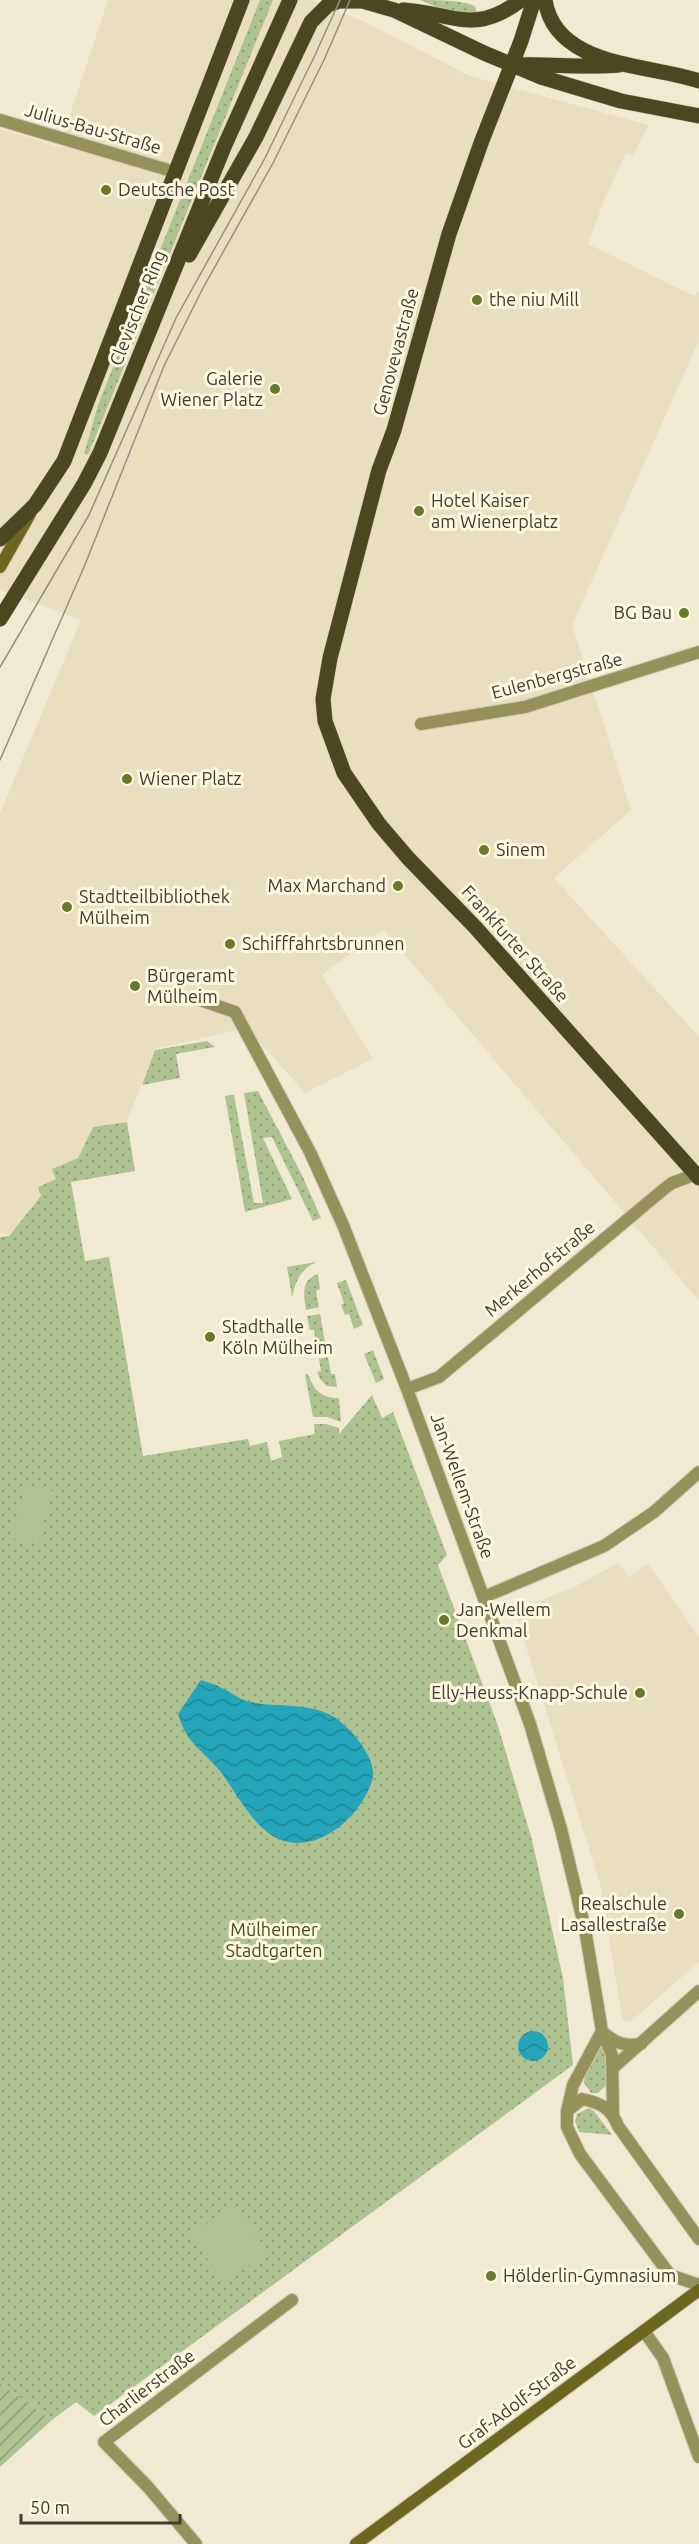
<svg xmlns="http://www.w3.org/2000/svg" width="699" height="2544" font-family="Ubuntu,sans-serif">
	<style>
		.built { fill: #e9dfc0 }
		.grass { fill: url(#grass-dots) }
		.garden { fill: url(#garden-furrows) }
		.pitch { fill: #afc392 }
		.water { fill: url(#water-waves) }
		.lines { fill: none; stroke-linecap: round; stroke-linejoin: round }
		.street-casing { stroke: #cdc7b2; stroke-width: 14 }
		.secondary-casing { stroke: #cdc7b2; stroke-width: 14 }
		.primary-casing { stroke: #cdc7b2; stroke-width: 16 }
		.street { stroke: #96915a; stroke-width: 12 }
		.secondary { stroke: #6c661f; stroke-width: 12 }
		.primary { stroke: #4b4821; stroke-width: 15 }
		.tram { stroke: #948f7f; stroke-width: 1.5 }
		.poi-dot { fill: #687a29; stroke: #fff7df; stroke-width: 2 }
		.labels { text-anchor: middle; stroke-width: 6; stroke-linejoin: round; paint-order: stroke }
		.street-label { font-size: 18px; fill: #3f3c32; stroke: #fff7df }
		.poi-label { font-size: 18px; fill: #3f3c32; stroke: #fff7df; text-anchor: start }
		.park-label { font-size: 18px; fill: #3c4f18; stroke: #fff7df }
	</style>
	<defs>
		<pattern id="grass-dots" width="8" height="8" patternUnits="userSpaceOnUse" patternTransform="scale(1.5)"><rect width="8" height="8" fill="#afc392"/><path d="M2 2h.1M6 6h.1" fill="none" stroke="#90a078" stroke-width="1.8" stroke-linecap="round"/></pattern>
		<pattern id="garden-furrows" width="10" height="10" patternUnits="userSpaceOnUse" patternTransform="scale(1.5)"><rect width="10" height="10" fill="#afc392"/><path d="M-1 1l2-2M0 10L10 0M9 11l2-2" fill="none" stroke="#90a078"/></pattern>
		<pattern id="water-waves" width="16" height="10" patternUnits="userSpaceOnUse" patternTransform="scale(1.5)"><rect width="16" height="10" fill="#24a5b9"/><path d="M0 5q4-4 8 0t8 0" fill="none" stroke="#218897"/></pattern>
	</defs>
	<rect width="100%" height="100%" fill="#f1ead2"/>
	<path class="built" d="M108 0H311L363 21 470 76 649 125 633 155 626 153 605 198 588 244 694 296 699 291V340L572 625 631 810 554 878 699 1037V1301L383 929 322 975 373 1059 305 1093 247 1028 155 1049 127 1122 93 1127 70 1174 41 1196 10 1235 0 1233V813L81 620 0 590V129L63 148 65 129Z
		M618 1563 629 1577 648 1564 699 1637V1962L630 2022 625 2021 622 2018 600 1884 515 1611 576 1586Z"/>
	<path class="grass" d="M260 0H273L88 455 84 454 98 405Z
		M420 0C435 0 462 0 475 6L477 14C457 15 438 8 420 0Z
		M207 1041 215 1047 176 1054 180 1078 142 1085 155 1050Z
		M258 1091 302 1175 321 1218 313 1221 272 1137 263 1138 292 1199 245 1212 225 1096 234 1095 254 1203H263L244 1093Z
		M127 1122 135 1171 71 1182 85 1261 109 1257 143 1456 248 1439 250 1446 267 1442 271 1461 282 1457 279 1441 315 1434 314 1424H326L339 1428V1434L372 1395 382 1418 393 1412 447 1555 438 1565 498 1726 532 1840 563 1978 573 2065 94 2416 76 2402 52 2420 0 2383V1237L9 1236 41 1196 38 1187 56 1179 52 1169 78 1158 93 1127Z
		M316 1262C299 1271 296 1281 292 1297L287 1267Z
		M318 1274 320 1289 316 1291 319 1307 306 1310C304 1295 300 1280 318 1274Z
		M346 1280 363 1325 354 1329 349 1314 345 1315 341 1305 344 1303 337 1283Z
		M320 1314 325 1342 316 1343 314 1330H310L307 1316Z
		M373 1350 384 1379 376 1383 364 1354Z
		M328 1357 331 1374H335L337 1387 327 1386 320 1379 317 1372 321 1371 319 1359Z
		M305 1374H308C314 1390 321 1398 339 1398L341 1422 327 1417H313Z
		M599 2045H602L606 2052V2086L598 2093H591L584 2083 585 2075Z
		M589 2108 594 2111 612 2135 579 2132 575 2121 577 2114Z"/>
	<path class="garden" d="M0 2383 52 2420 0 2467Z"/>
	<path class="pitch" d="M26 1484 52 1491 38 1545 11 1538Z
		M233 2204 268 2251 226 2283 190 2236Z"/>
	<path class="water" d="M201 1680C208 1683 216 1684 222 1688 231 1692 240 1700 250 1702 278 1708 310 1702 334 1717 350 1727 372 1753 373 1772 374 1778 370 1787 367 1793 352 1823 314 1854 279 1839 254 1829 236 1792 220 1771 201 1748 188 1746 178 1714Z
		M518 2046a15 15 0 1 1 30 0a15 15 0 1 1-30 0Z"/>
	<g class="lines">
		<defs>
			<path id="street" d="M0 120 175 172
				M421 724 525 707 699 652
				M200 1000 235 1012 310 1152 343 1225 407 1389 530 1724 561 1829 585 1929 602 2031 612 2055 613 2114
				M407 1389 439 1377 664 1189 672 1183 699 1173
				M484 1597 604 1546 654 1512 699 1472
				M602 2031 573 2085 567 2111V2127L580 2154 670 2275 699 2285
				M605 2034C617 2044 625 2046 641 2044
				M614 2067 699 1991
				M567 2111 582 2099C601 2103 611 2108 618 2126L699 2239
				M644 2331 663 2358 699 2457
				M196 2544 148 2487 104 2442 292 2300"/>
			<path id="secondary" d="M0 567 30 514
				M356 2544 699 2290"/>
			<path id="primary" d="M359 0 394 10 484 53 541 77 621 101 699 116
				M534 0 521 41 481 143 449 234 394 430 379 470 330 658 323 699 325 721 344 773 379 824 408 858 475 927 699 1178
				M545 0C555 68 650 64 699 81
				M403 10C454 13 474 36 521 0
				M518 65C552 64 585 68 619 65
				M189 255 256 137 311 22 328 5 339 1H361
				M0 539 35 505 64 461 242 0
				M0 619 84 484 100 453 224 147 290 0"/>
		</defs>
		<use href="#street" class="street-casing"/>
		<use href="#secondary" class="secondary-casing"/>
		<use href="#primary" class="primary-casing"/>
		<use href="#street" class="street"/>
		<use href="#secondary" class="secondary"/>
		<use href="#primary" class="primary"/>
		<path class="tram" d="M0 667 89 515 176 318 265 158 315 55 340 0
			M0 760 84 567 164 366 203 288 273 163 324 60 350 0"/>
	</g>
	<g class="poi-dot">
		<circle cx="106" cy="190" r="6"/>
		<circle cx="477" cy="300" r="6"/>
		<circle cx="275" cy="389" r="6"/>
		<circle cx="419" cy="511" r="6"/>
		<circle cx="684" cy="613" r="6"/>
		<circle cx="127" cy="779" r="6"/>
		<circle cx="484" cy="850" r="6"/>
		<circle cx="398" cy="886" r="6"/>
		<circle cx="67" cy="907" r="6"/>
		<circle cx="230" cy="944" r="6"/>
		<circle cx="135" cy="986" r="6"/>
		<circle cx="210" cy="1337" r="6"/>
		<circle cx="444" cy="1620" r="6"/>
		<circle cx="640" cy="1693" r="6"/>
		<circle cx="679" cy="1914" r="6"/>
		<circle cx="491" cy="2276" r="6"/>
	</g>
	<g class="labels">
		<g class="street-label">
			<text transform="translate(93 129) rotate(16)" y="6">Julius-Bau-Straße</text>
			<text transform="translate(138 308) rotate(-68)" y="6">Clevischer Ring</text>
			<text transform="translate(396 352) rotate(-75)" y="6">Genovevastraße</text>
			<text transform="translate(557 676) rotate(-15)" y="6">Eulenbergstraße</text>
			<text transform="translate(515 944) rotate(48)" y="6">Frankfurter Straße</text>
			<text transform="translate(540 1269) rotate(-40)" y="6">Merkerhofstraße</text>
			<text transform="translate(462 1486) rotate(70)" y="6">Jan-Wellem-Straße</text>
			<text transform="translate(147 2388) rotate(-37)" y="6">Charlierstraße</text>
			<text transform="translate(517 2403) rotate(-37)" y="6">Graf-Adolf-Straße</text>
		</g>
		<g class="poi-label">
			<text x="118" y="196">Deutsche Post</text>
			<text x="489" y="306">the niu Mill</text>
			<text x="263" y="385" text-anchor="end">Galerie<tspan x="263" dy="21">Wiener Platz</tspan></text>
			<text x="431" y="507">Hotel Kaiser<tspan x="431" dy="21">am Wienerplatz</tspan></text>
			<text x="672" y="619" text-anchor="end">BG Bau</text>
			<text x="139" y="785">Wiener Platz</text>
			<text x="496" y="856">Sinem</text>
			<text x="386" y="892" text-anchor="end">Max Marchand</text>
			<text x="79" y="903">Stadtteilbibliothek<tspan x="79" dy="21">Mülheim</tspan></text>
			<text x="242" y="950">Schifffahrtsbrunnen</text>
			<text x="147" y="982">Bürgeramt<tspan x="147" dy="21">Mülheim</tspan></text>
			<text x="222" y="1333">Stadthalle<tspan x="222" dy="21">Köln Mülheim</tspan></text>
			<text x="456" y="1616">Jan-Wellem<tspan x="456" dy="21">Denkmal</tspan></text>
			<text x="628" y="1699" text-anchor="end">Elly-Heuss-Knapp-Schule</text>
			<text x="667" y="1910" text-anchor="end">Realschule<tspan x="667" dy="21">Lasallestraße</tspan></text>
			<text x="503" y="2282">Hölderlin-Gymnasium</text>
		</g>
		<g class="park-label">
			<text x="274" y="1936">Mülheimer<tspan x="274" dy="21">Stadtgarten</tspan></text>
		</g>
	</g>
	<path d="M21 2514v9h159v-9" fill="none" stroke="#3f3c32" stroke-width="3"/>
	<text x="30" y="2514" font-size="18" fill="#3f3c32" stroke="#fff7df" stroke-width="4.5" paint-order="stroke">50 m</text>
</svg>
